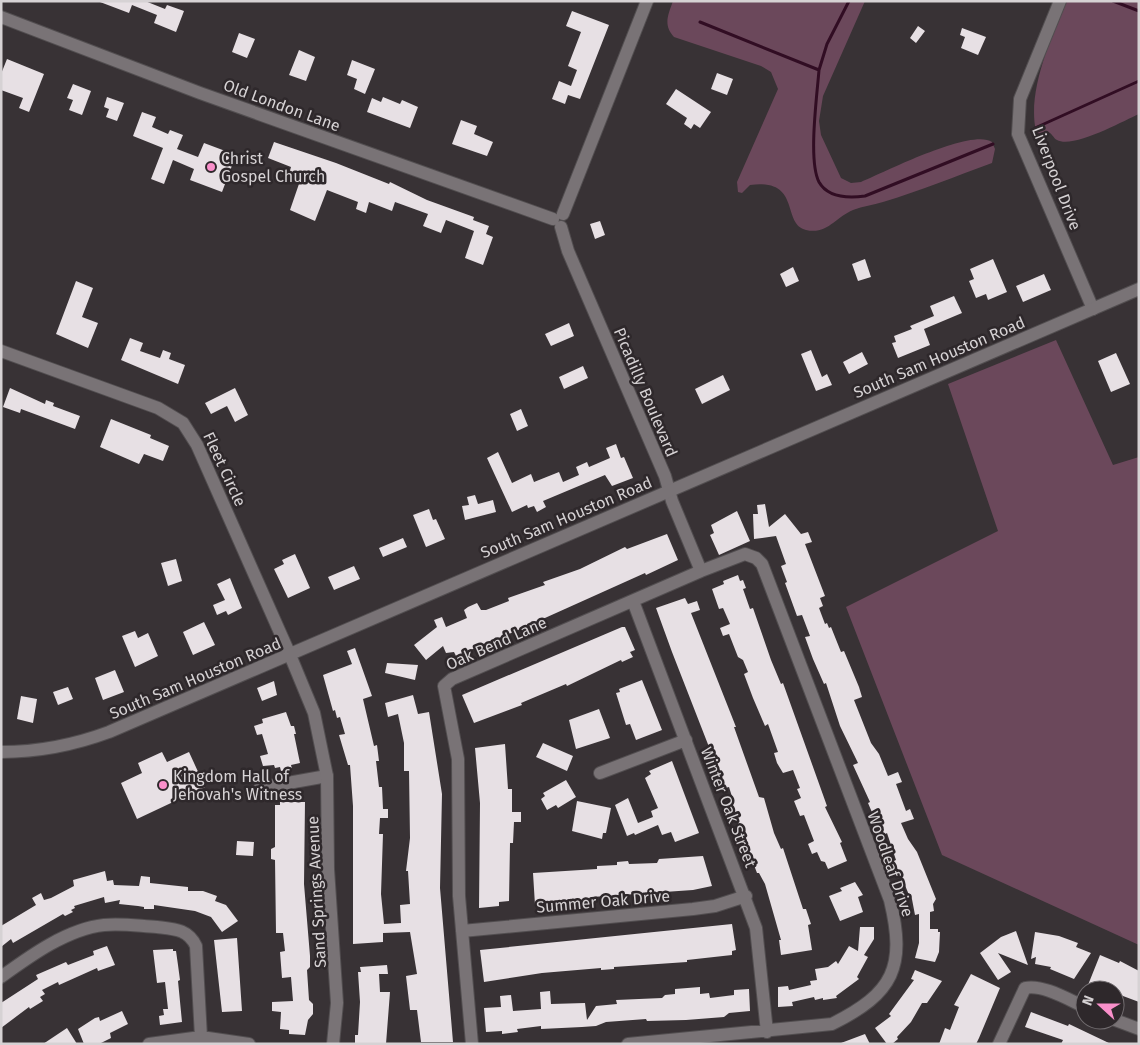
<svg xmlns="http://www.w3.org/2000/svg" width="1140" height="1045" font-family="'Fira Sans',sans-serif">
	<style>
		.green { fill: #6b485b }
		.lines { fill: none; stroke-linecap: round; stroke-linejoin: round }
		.stream { stroke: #310d23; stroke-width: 3 }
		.building { fill: #e7e0e4 }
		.street-casing { stroke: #524e50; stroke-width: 14 }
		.secondary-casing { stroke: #524e50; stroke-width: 14 }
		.street { stroke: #797376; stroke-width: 12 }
		.secondary { stroke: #797376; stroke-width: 12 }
		.poi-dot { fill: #f98fca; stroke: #2e282b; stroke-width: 2 }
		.labels { text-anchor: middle; stroke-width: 5; stroke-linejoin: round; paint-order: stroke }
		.street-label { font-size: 16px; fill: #d6d2d4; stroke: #2e282b }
		.poi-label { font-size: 16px; fill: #d6d2d4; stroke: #2e282b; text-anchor: start }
	</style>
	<rect width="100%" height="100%" fill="#383235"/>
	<path class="green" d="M673 1H865L823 96 819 121 821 135 841 178 851 183 861 182C885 172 971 128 992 142L995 149 992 163C956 176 920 191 883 202 873 205 863 206 853 210 836 217 827 235 806 230 781 224 802 178 750 185L742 193 738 192 737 182 778 89 771 72 761 66 674 37C663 25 668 15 673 1Z
		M1066 1H1139V114C1123 121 1073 149 1057 140 1053 138 1053 134 1048 132L1041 135 1036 131C1027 92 1051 38 1066 1Z
		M1056 340 1113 465 1139 457V945L942 855 846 607 998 531 948 384Z"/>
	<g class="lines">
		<path class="stream" d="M1113 1 1139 11
			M700 22 819 70 827 44 849 1
			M819 70C817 96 808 161 819 182 828 198 850 198 865 196L993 144
			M1035 128 1139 81"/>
	</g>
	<path class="building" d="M145 1 165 9 167 5 184 11 176 32 154 23 157 15 132 5 129 13 100 2Z
		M572 11 609 25 580 99 568 95 565 104 552 99 559 81 571 86 577 70 568 66 581 32 566 26Z
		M918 26 925 31 916 43 910 38Z
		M962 28 986 37 978 55 961 48 965 37 960 35Z
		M239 33 255 39 247 58 232 52Z
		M299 50 315 57 306 81 289 75Z
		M7 59 44 74 29 112 19 108 23 98 1 90V74Z
		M352 60 375 69 365 94 354 89 357 79 347 75Z
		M717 73 733 79 727 95 711 89Z
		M73 84 91 91 82 115 69 110 73 100 67 98Z
		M676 89 711 112 700 128 694 124 691 129 684 124 687 118 666 104Z
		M107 97 124 103 117 121 106 117 109 109 104 107Z
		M383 97 400 104 402 100 418 107 410 128 367 112 372 98 381 102Z
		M142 112 156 117 152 127 168 134 170 130 183 135 177 149 198 157 204 143 236 155 222 192 190 180 194 169 173 160 164 184 151 179 163 148 133 136Z
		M461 120 477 126 474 134 493 142 487 156 452 144Z
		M274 142 336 163 389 184 390 182 427 200 474 217 473 220 489 226 486 234 493 237 483 265 465 258 474 231 446 220 441 233 423 226 428 214 395 202 392 211 369 202 366 213 356 209 358 202 327 190 315 221 290 210 301 178 289 174 291 167 268 158Z
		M600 221 605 235 595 239 590 224Z
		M865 259 871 277 858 281 852 264Z
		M993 259 1007 292 988 300 986 294 976 298 969 281 974 279 970 269Z
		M793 267 799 281 786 287 780 274Z
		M1044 274 1051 290 1023 302 1016 286Z
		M76 281 93 288 82 317 98 323 88 348 56 334Z
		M954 296 962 313 924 329 930 345 898 358 892 343 896 342 894 336 912 329 910 326 934 316 930 306Z
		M569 323 574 336 551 346 545 334Z
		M130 338 143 343 140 351 160 358 163 350 171 353 169 359 185 365 178 384 121 360Z
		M811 350 822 377 827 374 832 385 816 391 801 354Z
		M862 352 868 364 849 374 843 362Z
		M1116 353 1130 384 1111 392 1098 361Z
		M583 366 588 378 564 389 559 377Z
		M723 375 730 390 702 404 695 389Z
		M10 388 45 404 46 400 54 403 53 406 80 416 75 429 21 409 20 413 3 407Z
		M235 388 248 415 235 422 227 406 211 414 205 403Z
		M521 409 528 426 517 431 510 414Z
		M111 419 151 435 150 438 169 446 163 461 144 454 139 464 100 447Z
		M616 444 621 458 624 457 633 478 612 486 605 475 543 501 546 507 537 512 534 506 528 508 527 505 512 512 487 458 498 452 512 483 531 474 534 482 559 472 563 482 579 475 576 467 587 462 589 467 610 458 606 448Z
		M475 495 478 504 493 500 496 512 465 520 462 506 469 505 467 497Z
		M765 504 769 527 785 514 801 534 808 532 812 542 805 544 825 596 820 598 823 606 819 608 825 624 827 623 829 628 831 627 841 652 844 651 859 687 862 697 854 700 871 743 879 754 888 776 898 772 902 782 896 784 906 811 910 809 914 819 901 823 908 839 917 852 936 899 933 904 934 911 930 912V929H938V932H940L939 952 935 962 915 958 919 943V914L915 915 911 894 909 895 900 873 896 874 891 862 896 860 887 833 884 835 877 816 874 817 868 803 870 802 853 765 858 763 840 726 826 683 824 684 813 659 805 637 810 636 802 615 797 616 785 583 787 582 781 566 786 564 776 536 754 539 753 514H758L757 505Z
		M429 509 433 520 436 519 445 539 426 547 413 515Z
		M737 511 750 541 719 555 710 535 714 533 711 525Z
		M667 534 678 560 646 575 645 573 516 631 456 656 454 652 446 653 443 646 426 660 414 645 437 627 434 620 442 617 446 627 467 618 464 610 468 607 477 603 481 610H486L509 601 508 598 545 585 543 582 580 569 625 547 627 549Z
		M403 538 407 547 383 557 379 548Z
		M295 554 310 588 288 598 274 569 284 564 282 560Z
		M176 559 182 581 168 586 161 563Z
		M354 566 360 579 334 590 328 577Z
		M738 575 740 581 743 580 746 588 743 589 750 609 753 608 771 660 781 684 783 683 827 806 825 807 842 842 840 843 847 861 828 869 825 862 821 861 817 852 812 854 808 844 814 841 804 815 800 816 794 801 801 798 797 789 800 788 793 770 783 773 777 763 774 753 778 752 768 724 765 726 753 698 744 674 748 672 743 660 738 657 729 634 723 636 720 628 730 624 723 608 719 609 712 589 724 584 723 581Z
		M230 578 242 608 228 615 226 611 217 615 213 605 225 600 217 584Z
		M685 598 688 604 697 601 700 610 691 613 736 727H734L759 797 764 798 774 833 781 849 783 848 803 909H806L811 924 808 925 812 950 781 955 779 940H781L765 884 759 873H757L731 804 734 803 729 787 725 788 672 652 656 608Z
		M204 622 215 645 193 655 183 632Z
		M622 627H625L635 650 630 652 633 657 622 662 621 660 567 686 566 684 521 703 522 705 474 723 462 695Z
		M135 631 138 638 148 633 158 656 135 667 122 636Z
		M355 648 372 696 363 699 374 746 377 745 379 761H376L379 787H382L383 809H388V818H380L379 834H383L381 894 384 924 401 923 400 905 410 904 408 871H406L410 838 409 771H404V743L398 714 388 717 385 703 413 695 418 714 429 712 442 794 440 888 453 1042H421L417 1010H410L406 976 417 974 410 932 383 933V942L353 944V806L350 765H348L339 735 345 734 340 717 337 718 335 710 333 711 323 675 352 664 347 651Z
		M387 663 418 665 415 680 385 673Z
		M115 670 124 692 103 700 95 678Z
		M642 680 662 730 636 740 630 724 626 725 616 693 620 692 619 689Z
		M274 681 277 695 262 701 257 688Z
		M68 687 73 699 58 705 53 692Z
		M21 696 37 699 33 723 17 719Z
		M599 709 610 738 576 749 569 720Z
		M286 712 291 726H294L296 734H294L300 763 291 765 292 769 281 771 280 767 275 768 274 765 263 766 260 756 268 754 262 734 257 735 254 726 263 723 262 719Z
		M543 743 573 756 567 771 536 757Z
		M505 744 508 789H512V812H521V822H514L513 843H510L509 901 499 902V906L479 908 480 803 475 748Z
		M162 752 167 762 189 752 205 787 137 819 121 783 142 773 138 763Z
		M672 761 699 833 675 842 671 832 662 835 658 825 635 835 634 833 627 836 615 805 628 798 638 823 653 817 651 811 658 808 645 778 651 774 649 771Z
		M566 780 576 797 558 808 556 805 547 810 541 799 545 796 543 793Z
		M577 801 611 808 606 833H603L602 839 572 831Z
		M280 802H305L304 884 310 956V967L307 970 309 1000 313 1004V1014L308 1020 305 1035 289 1034V1030L280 1029 281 1012 272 1011V1002L293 1001 291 977 282 978 280 952 285 951 283 933H276L275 860 271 859V849L275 847V805H280Z
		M237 841 254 842 253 856 236 855Z
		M703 856 712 886 693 890 592 897V900L535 905 533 873 597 869V866L617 865V862L628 861 629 864 657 863 659 859Z
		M105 871 107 881 113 880 114 885 139 886 141 876 150 877V883L188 887V891H203L217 896 215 901 226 905 238 921 222 932 211 917 195 911 154 905V909H144V907L138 906 119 904 120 900 105 903 104 897 74 906 75 908 71 910 73 912 65 916 63 914 13 943 11 939 1 947V926L36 905 32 898 41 893 44 900 51 898 74 886 73 880Z
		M855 882 863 895 858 897 863 912 840 921 829 896 842 891 840 888Z
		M732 924 736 950 732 951V955L687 960V962L614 967V969L601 970V968L542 973 484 982 480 950Z
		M860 927H874V939L864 955 868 957 857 977 859 979 836 996 837 998 823 1000V998L815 1000 814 997 792 1002 793 1006 778 1007V987L788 986 789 990 811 985 810 981 817 980 815 969 828 967 836 961 838 964 849 946 858 951Z
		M1016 931 1028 965 998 953 1011 972 998 980 980 953 1001 937Z
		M1035 932 1059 936 1078 943 1076 947 1091 953 1074 979 1050 969 1051 967 1035 964 1036 957 1031 959Z
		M237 938 242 1011 222 1012 214 940Z
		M107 946 115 965 98 971 97 968 59 985 58 982 42 990 45 994 40 997 43 1001 30 1009 29 1007 1 1028V1003L38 979 36 975 66 962 68 965 94 955 93 951Z
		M173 949V951H176L178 965 180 980 178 981 182 1022 160 1025 159 1016 164 1015 163 1009H168L165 982 157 983 153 950Z
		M1100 955 1119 963 1120 961 1139 971V1002L1115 993V990H1100L1088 985Z
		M387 965 388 974H379L380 992H390L386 1044H355V1035H358L360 1002 358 972H361L360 967Z
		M915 970 942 981 927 1003H922L911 1022 897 1037 898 1039 892 1044H887L875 1028 891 1016 889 1014 914 980 911 979Z
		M971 974 1000 988 979 1038 976 1044H939L945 1028 950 1030 959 1007 954 1005Z
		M700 987V994L709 993 710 998 734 995V990L749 989 750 1011 729 1013 724 1017 686 1020 647 1021 646 1019 606 1022 596 1026 582 1027 541 1029V1026L517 1029 518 1032 502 1034V1031L486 1032 484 1008 501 1007 500 996 511 995 513 1011 541 1009 540 992 550 991 551 1004 585 1003 587 1020 596 1006 617 1004 616 1000 662 998 665 995 675 994V989Z
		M122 1011 128 1024 110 1033 111 1038 99 1044H84L78 1029 95 1018 99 1017 100 1021Z
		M1031 1012 1068 1026 1069 1024 1111 1044H1061L1063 1040 1025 1027Z
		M67 1028 77 1044H43Z
		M865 1034 870 1044H841V1043Z"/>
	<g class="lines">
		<defs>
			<path id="street" d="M1060 1 1020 99 1018 134 1093 309
				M1 17 200 93 553 219
				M563 214 647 1
				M561 227 568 251 665 476 672 501 701 571
				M1 351 158 408 183 423 197 445 290 655
				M633 601 756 928 767 1032
				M600 773 686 740
				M260 788 327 776
				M462 931 693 909 715 906 746 896
				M1 977C30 956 67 929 104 925 121 923 139 926 157 927 174 929 188 929 196 946L201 1037
				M1115 1020 1139 1029
				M149 1044 201 1037 249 1044
				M472 1044 459 896 458 759 444 686 452 679 701 571 745 554 756 558 762 564 890 900C906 967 894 993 832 1024L628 1044
				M999 1044 1025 988C1043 984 1069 1000 1085 1007"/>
			<path id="secondary" d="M290 655 314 713 327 776 328 869 337 1003 333 1044
				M1 752C39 752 74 745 109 732L1139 289"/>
		</defs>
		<use href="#street" class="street-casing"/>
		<use href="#secondary" class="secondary-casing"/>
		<use href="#street" class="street"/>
		<use href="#secondary" class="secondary"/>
	</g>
	<g class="poi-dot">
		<circle cx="211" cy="167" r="5"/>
		<circle cx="163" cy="785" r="5"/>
	</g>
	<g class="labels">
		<g class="street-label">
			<text transform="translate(282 105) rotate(20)" y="6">Old London Lane</text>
			<text transform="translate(1057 178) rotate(69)" y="6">Liverpool Drive</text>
			<text transform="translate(939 357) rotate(-23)" y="6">South Sam Houston Road</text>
			<text transform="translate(646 392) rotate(67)" y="6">Picadilly Boulevard</text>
			<text transform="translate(225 469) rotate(65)" y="6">Fleet Circle</text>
			<text transform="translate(566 517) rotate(-23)" y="6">South Sam Houston Road</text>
			<text transform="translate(496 643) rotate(-24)" y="6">Oak Bend Lane</text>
			<text transform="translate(195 678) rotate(-23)" y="6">South Sam Houston Road</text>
			<text transform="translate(729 807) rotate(69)" y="6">Winter Oak Street</text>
			<text transform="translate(891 864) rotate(71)" y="6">Woodleaf Drive</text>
			<text transform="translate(316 892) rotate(-93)" y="6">Sand Springs Avenue</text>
			<text transform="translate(603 901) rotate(-5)" y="6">Summer Oak Drive</text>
		</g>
		<g class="poi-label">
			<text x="221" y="164">Christ<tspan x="221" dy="18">Gospel Church</tspan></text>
			<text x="173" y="782">Kingdom Hall of<tspan x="173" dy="18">Jehovah's Witness</tspan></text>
		</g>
	</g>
	<rect width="1140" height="1045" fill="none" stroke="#d6d2d4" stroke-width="5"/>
	<g transform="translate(1100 1005) rotate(291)"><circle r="24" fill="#2e282b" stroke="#716c6f"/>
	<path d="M0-4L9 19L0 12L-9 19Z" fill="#f98fca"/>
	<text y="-8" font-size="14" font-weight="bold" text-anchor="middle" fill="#d6d2d4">N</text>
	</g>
</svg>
